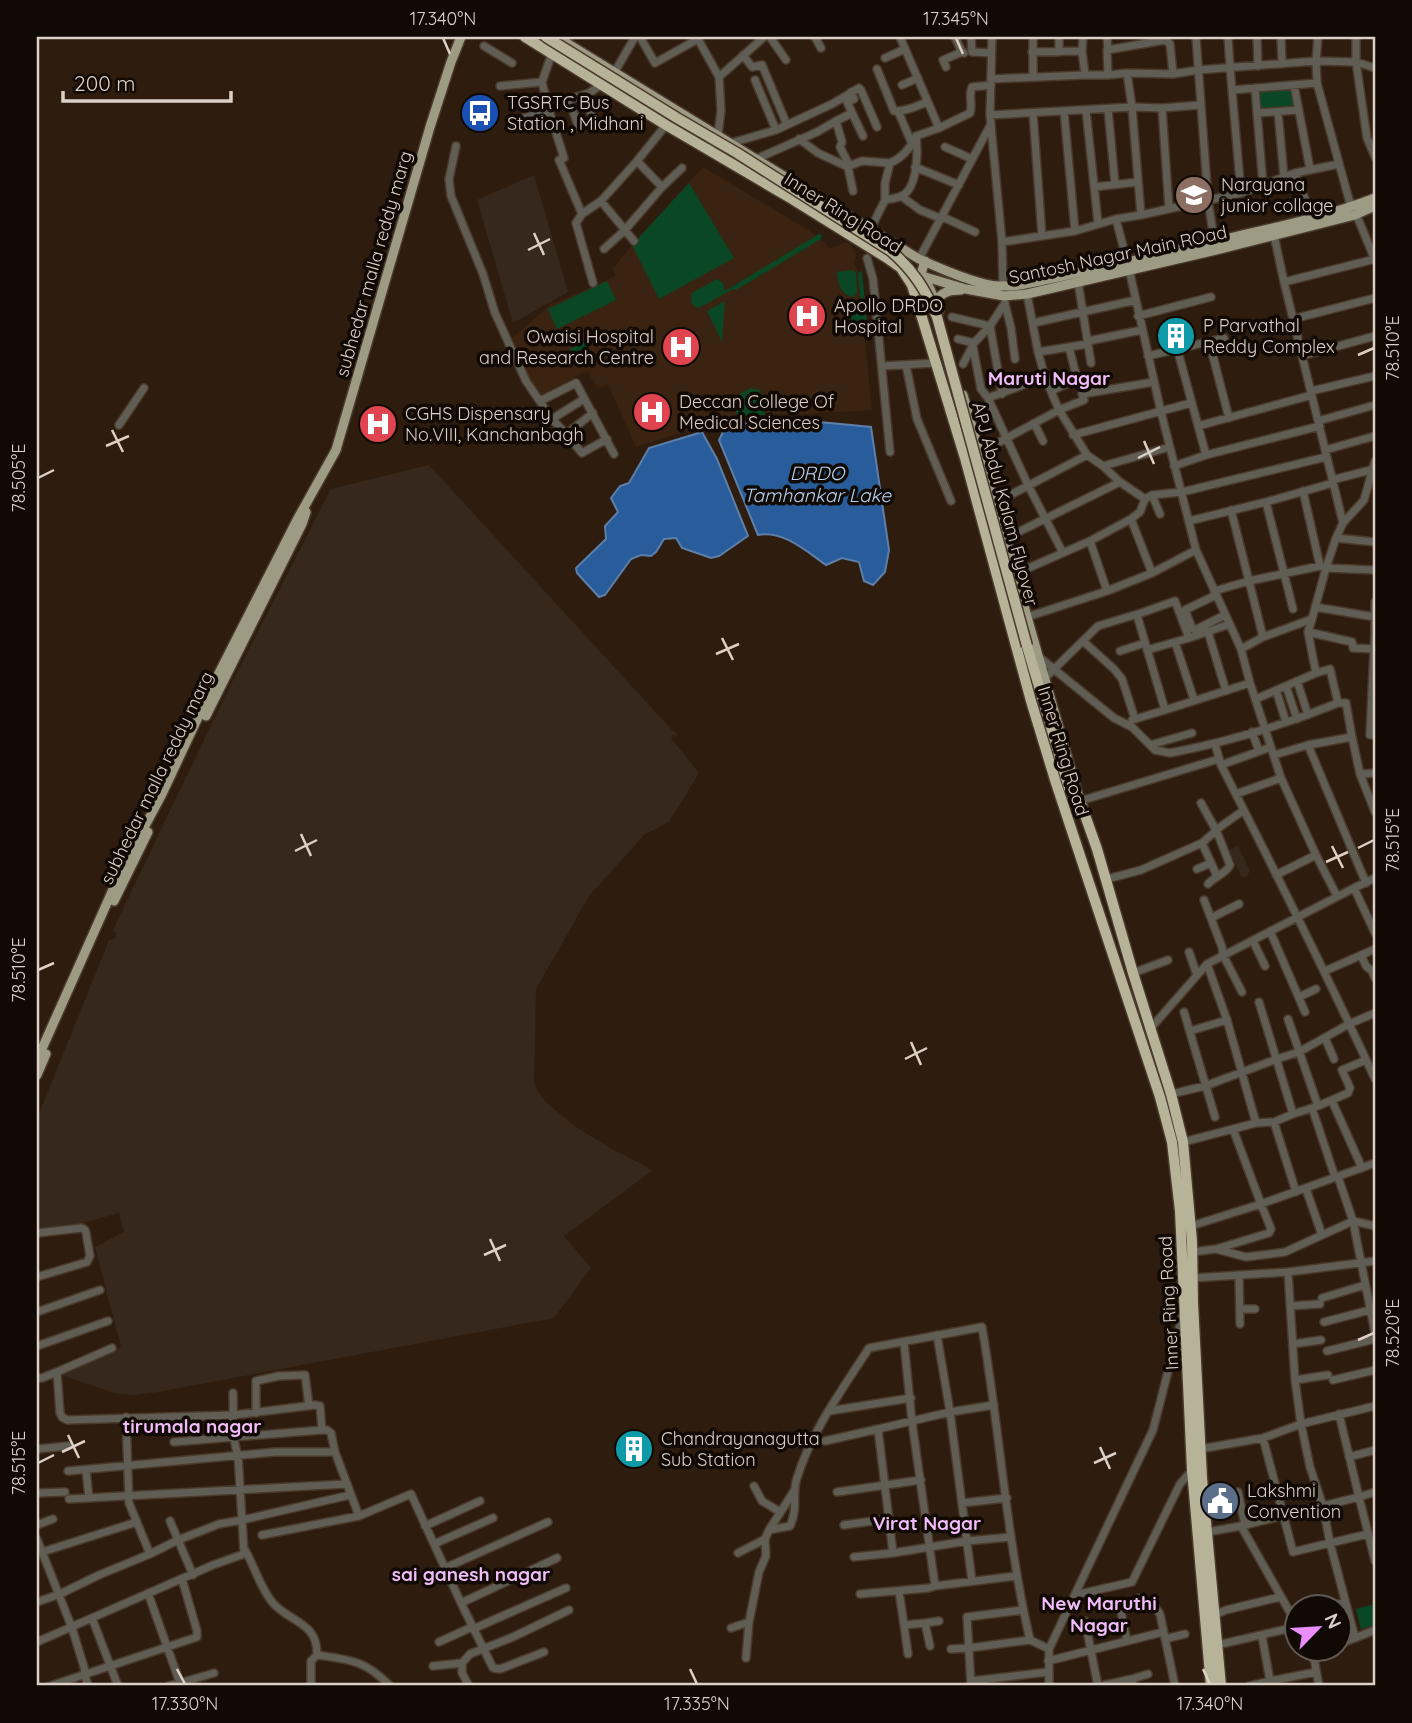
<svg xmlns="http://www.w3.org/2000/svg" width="1412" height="1723" font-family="Quicksand,sans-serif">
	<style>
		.industrial { fill: #36281c }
		.built { fill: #3a2310 }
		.green { fill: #0a4825 }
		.water { fill: #285c9b; stroke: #5e7fa8; stroke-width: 2 }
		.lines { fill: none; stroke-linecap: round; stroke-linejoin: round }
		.minor-casing { stroke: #4a3a2c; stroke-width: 10 }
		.major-casing { stroke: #4a3a2c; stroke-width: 12 }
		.highway-casing { stroke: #4a3a2c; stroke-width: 13 }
		.minor { stroke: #605e54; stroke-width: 7 }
		.major { stroke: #9e9b85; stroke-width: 9 }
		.highway { stroke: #b7b399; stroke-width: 10 }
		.highway-bridge-casing { stroke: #4a3a2c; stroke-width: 13; stroke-linecap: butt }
		.highway-bridge { stroke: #b7b399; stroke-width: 10 }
		.ticks { fill: none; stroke: #dcd0c7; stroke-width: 2.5 }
		.labels { text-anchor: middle; stroke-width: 7; stroke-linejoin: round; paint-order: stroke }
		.poi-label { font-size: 18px; fill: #dcd0c7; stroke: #100904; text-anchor: start }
		.street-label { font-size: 18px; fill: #dcd0c7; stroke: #100904 }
		.neighbourhood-label { font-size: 19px; font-weight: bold; fill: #f0bcfa; stroke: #100904 }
		.water-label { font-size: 19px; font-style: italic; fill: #b6d2f6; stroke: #100904 }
		.neatline { fill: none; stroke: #dcd0c7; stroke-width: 2.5 }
		.ticks-label { font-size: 18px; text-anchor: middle; fill: #dcd0c7 }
	</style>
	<rect width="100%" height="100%" fill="#2e1d0f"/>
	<path class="industrial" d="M534 175 568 292 513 323 477 200Z
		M429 465 672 730 677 733 676 736 673 735 671 738 699 773 669 822 645 834 589 896 536 989 534 1082 538 1092 548 1104 576 1127 610 1148 653 1170 564 1236 591 1268 554 1318 158 1392 136 1395 114 1393 61 1375 121 1347 95 1247 124 1232 119 1213 83 1223 37 1229V1119L109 940 115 939 117 934 113 930 165 821 231 684 331 489Z
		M1238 846 1250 871 1247 876 1242 878 1229 850Z"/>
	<path class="built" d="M703 167 810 231 827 245 829 249 846 242 850 243 856 254 854 263 858 273 872 410 802 414 737 415 636 447 608 384 598 389 587 371 542 394 538 392 511 346V339L550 305 616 276 613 269 632 245Z"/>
	<path class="green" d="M1293 86 1297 109 1258 112 1256 88Z
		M689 183 734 258 659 299 632 245Z
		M819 234 822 235 821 239 736 290 733 289 699 308 694 306 691 302 692 293 717 279 723 283 725 291Z
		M854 270 856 273 857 293 853 297C841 295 838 283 837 272Z
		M862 271 867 326 859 335 858 333H855L849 313 855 304 854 302H858L861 305 858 273Z
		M607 281 616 300 557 329 548 309Z
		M725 301 722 342 707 311Z
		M595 335 598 341 572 355 569 350Z
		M751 388 760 390 765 415H737L730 399Z
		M1375 1604V1625L1361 1629 1356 1609Z"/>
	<path class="water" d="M809 421 871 427 889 550 885 572 873 585 864 581 859 562 842 558 826 565C806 551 783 530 758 535L719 440 724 430 736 424Z
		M702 432 717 459 748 536 719 556 711 558 682 548 676 538 664 539 656 552 651 556 641 555 631 559 605 595 599 597 577 573 576 568 606 539 605 526 618 512 611 498 620 486 629 483 649 448Z"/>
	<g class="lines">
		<defs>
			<path id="minor" d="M640 37 655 63 698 39 697 37
				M770 37 786 60
				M815 37 821 48
				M900 37 939 128 970 113C973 105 968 95 972 87L991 85
				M955 37 961 50 964 53
				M971 37 972 52 991 53
				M992 37 990 115 1002 242 1003 286
				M1033 37V77
				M1059 37V52
				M1083 37 1082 51 1085 75
				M1107 37 1108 50
				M1196 37 1208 200 1215 246
				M1228 37 1230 67 1241 193
				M1257 37 1258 66
				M1281 37 1282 64
				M1318 37 1316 61 1317 83 1351 207 1359 221 1375 260
				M1356 37V62L1367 138 1375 157
				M698 39 719 77
				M484 46 512 63
				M1032 52 1082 51
				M552 53 542 82 549 110 564 158 559 160 582 214
				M743 55 752 67 762 65 787 125
				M885 58 905 49
				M946 67 943 60 962 52
				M877 69 894 111C905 112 917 106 927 102
				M614 73 635 37
				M1127 73 1132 107 1141 215
				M1108 75 1107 50 1165 40 1170 44 1173 74
				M991 79 1085 75H1108L1127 73 1173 74 1198 70 1316 61 1356 62 1375 68
				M755 80 776 130
				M902 85 918 78
				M1294 85 1310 169
				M500 86 542 82
				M1255 88 1263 185
				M1232 90 1317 83
				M851 92 854 99 847 102 863 136
				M584 95 596 127
				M569 100 579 128
				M548 106 589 93 601 85
				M1162 108 1169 209
				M1108 109 1115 184
				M1086 110 1098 223
				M898 111 912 144
				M1064 111 1075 231
				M1278 112 1284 177
				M1033 113 1042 236
				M1257 113 1299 110
				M990 115 1132 107 1162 108 1200 105
				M514 121 549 110
				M799 139 818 153 848 167 853 191
				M731 143 776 130 832 104 859 88 861 90 877 127
				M456 146 449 179 451 196 483 274 495 313 526 381 552 419 566 434 593 413
				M945 147 972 159
				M708 149 718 135 721 110 719 77 764 37
				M756 159 817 132 836 121
				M637 161 662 187 682 168
				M851 165 848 163 840 147 842 142 836 121 852 113
				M849 166 862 161 890 163
				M915 167 959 185
				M1295 173 1312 217
				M1094 187 1138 182
				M901 196 920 210 942 219
				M885 200C890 199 897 198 902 196 918 187 918 152 916 136
				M601 201 634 241
				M943 217 975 232
				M871 228 885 200V183L890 163C902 158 911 147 916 136L939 128
				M1274 235 1284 282 1375 259
				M1002 242 1075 231 1116 219 1141 215 1241 193 1295 173 1339 164
				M604 249 625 230 662 187
				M867 258 873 279 890 452
				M919 259 991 124
				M1078 282 1091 363
				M1284 282 1343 523
				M593 283 576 223 582 214 601 201 637 161 666 125
				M1136 300 1161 412 1196 550 1241 649 1250 683 1281 778 1316 855 1337 896
				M1005 304 1011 328 1015 359
				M1138 316 1211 297
				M952 317 990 326 1002 394
				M1293 319 1375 298
				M1033 323 1136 300 1129 269 1116 219
				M958 339 974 343
				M1088 341 1142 330
				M1209 341 1229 418
				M973 347 981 389 988 398 1028 485 1063 553
				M1069 347 1088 344
				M1177 348 1206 455
				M1038 352 1069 347 1077 379 1051 391
				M1148 356 1224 338
				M1302 356 1375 336
				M963 364 974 343 990 326 1005 303
				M906 365 917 419 951 501
				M882 366 936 363
				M1311 391 1375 376
				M988 398 1045 377
				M540 401 576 383 614 454
				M552 419 584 399
				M1318 421 1375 405
				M1034 423 1043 441
				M119 425 144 388
				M1198 426 1312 395
				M566 434 582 453 607 439
				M1073 435 1191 403
				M992 446 1059 410 1084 400 1082 394 1154 382
				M1325 450 1375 436
				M1103 466 1170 447
				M1174 466 1206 455 1320 426
				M1332 480 1374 469
				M1303 491 1320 566
				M1152 495 1160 514
				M1145 499 1152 495 1182 492 1326 457
				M1266 502 1293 609
				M995 503 1087 455
				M1231 510 1249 581 1320 566 1326 568 1336 538 1343 523 1364 500 1375 461
				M1131 519 1152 573
				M1189 521 1266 502 1333 483
				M1006 538 1120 482
				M1336 538 1375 542
				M1090 541 1107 591
				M1015 574 1090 541 1131 519 1140 512 1145 499 1120 482 1103 466 1087 455 1059 410 1045 377 1038 352 1027 294
				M1214 591 1249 581 1263 637 1312 619 1326 568 1375 570
				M1216 595 1185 610 1192 628 1195 630 1225 615
				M1375 602V634
				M1315 607 1375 617
				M1137 615 1165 710 1250 683
				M1027 617 1107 591 1152 573 1196 550
				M1208 632 1226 691
				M1308 632 1352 642 1353 648 1374 649 1375 634
				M1083 641 1114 669 1122 679 1135 719
				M1175 642 1194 700
				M1241 649 1263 637
				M1374 649 1370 735H1375
				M1147 650 1189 638
				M1120 651 1145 643
				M1039 657 1114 718 1132 727 1155 750 1170 753C1227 742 1284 725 1338 703
				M1045 678 1098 626 1141 613 1175 601 1189 638 1230 624
				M1297 681 1308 715
				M1286 686 1297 719
				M1276 690 1286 722
				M1256 699 1316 673 1308 632 1312 619
				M1132 720 1165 710
				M1252 732 1259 751
				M1352 737 1360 774 1375 812
				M1215 744 1221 765C1274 869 1326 973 1375 1079
				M1150 745 1192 733
				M1308 745 1366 883
				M1274 755 1308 745 1352 737 1346 703H1338L1330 669 1316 673
				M1221 765 1271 747
				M1360 774 1375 773
				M1236 794 1281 778
				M1080 801 1219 759
				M1201 803 1217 832 1230 865C1227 873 1214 877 1208 884
				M1202 843 1217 876
				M1197 869 1211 863
				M1276 875 1316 855
				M1107 879 1141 870 1202 843 1220 827 1244 810
				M1354 888 1375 933
				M1204 900 1222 947 1223 955 1242 992
				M1211 918 1239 904
				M1270 931 1305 1012
				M1253 941 1265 966
				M1189 952 1197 975
				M1361 955 1366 966 1372 971 1375 978
				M1207 964 1227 1020 1256 1123
				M1325 971 1375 949
				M1133 973 1168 960
				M1299 997 1316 989
				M1259 1002 1293 1114 1318 1106 1348 1093 1350 1088 1342 1070 1366 1060
				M1184 1012 1215 1117
				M1288 1019 1318 1106
				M1150 1029 1207 964 1354 888 1375 878
				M1190 1031 1227 1020
				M1325 1038 1334 1059
				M1171 1094 1205 1086 1277 1059 1299 1052 1349 1024 1375 1013
				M1332 1101 1362 1168
				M1312 1108 1335 1177
				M1274 1122 1296 1192
				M1233 1129 1261 1204 1375 1163
				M1183 1142 1256 1123 1274 1122 1293 1114
				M1338 1177 1353 1221 1375 1333
				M1306 1189 1322 1235
				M1191 1226 1261 1204 1271 1229 1269 1233 1216 1249
				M37 1233 82 1228 85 1230 86 1233 90 1256 87 1262 37 1277
				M1192 1252 1216 1249 1246 1257 1285 1252 1353 1221 1375 1226
				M1239 1275 1240 1324
				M1193 1278 1288 1272 1375 1261
				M1322 1298 1365 1285
				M1290 1306 1320 1304
				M1240 1309H1255
				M37 1312 100 1290
				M1324 1322 1370 1310
				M937 1335 950 1412 972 1581
				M904 1342 912 1422 935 1586
				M1293 1344 1321 1340
				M37 1346 108 1321
				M1327 1351 1375 1339
				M57 1372 112 1348
				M37 1378H42L57 1372 60 1413 62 1417 67 1420 234 1415 315 1405 320 1406 322 1430H327L331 1433 335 1452 359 1516
				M1295 1380 1328 1375
				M1333 1380 1375 1370
				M829 1411 911 1398
				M256 1413V1381L279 1376 305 1375 309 1406
				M126 1417 129 1503 150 1554
				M1263 1438 1293 1552 1330 1543 1323 1506 1310 1467 1301 1424 1295 1380 1288 1272
				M825 1441 878 1429
				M174 1442 322 1430
				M37 1449 68 1446
				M1200 1449 1263 1438 1301 1424 1375 1406
				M1349 1457 1375 1450
				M86 1470 89 1498
				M68 1471 275 1452H335
				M754 1486 762 1501 780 1512
				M837 1492 921 1480
				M1238 1492 1245 1525
				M1375 1492 1359 1497 1375 1561
				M37 1493 65 1492
				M69 1499 346 1484
				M962 1503 1007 1498
				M170 1521 193 1575
				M37 1525 53 1519
				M844 1525 888 1519
				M425 1526 480 1501
				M1241 1526 1359 1497 1339 1414
				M769 1530 794 1491
				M1207 1532 1241 1526 1296 1623
				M1368 1534 1330 1543 1355 1638 1375 1630
				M262 1535 359 1516 411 1494 461 1603 493 1668 500 1669 544 1652
				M37 1539 72 1628 84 1667 85 1675 88 1686
				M434 1544 493 1518
				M245 1550C255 1567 260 1588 273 1603 289 1622 318 1622 317 1655
				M42 1552 137 1522
				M738 1553 765 1539 769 1530 790 1526C799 1506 791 1496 797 1478 812 1430 842 1390 869 1348L982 1327C1000 1431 1006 1537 1030 1640L1049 1649
				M893 1553 967 1541 1011 1537
				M854 1557 893 1553 878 1429 950 1412 994 1405
				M445 1568 548 1522
				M899 1591 904 1625 925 1623 930 1646
				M148 1593 180 1683 214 1673
				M860 1594 929 1588 935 1586 1016 1576
				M1075 1595 1132 1582 1180 1484 1192 1470
				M1139 1598 1143 1606 1155 1607 1160 1614 1175 1686
				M37 1602 60 1594 99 1575 150 1554 178 1540 219 1524 242 1520 350 1495
				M461 1603 557 1558
				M1326 1608 1345 1602
				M1121 1612 1127 1641
				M1212 1616 1226 1610 1280 1597
				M92 1618 118 1686
				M1085 1621 1098 1686
				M925 1623 939 1621
				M904 1625 908 1654
				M731 1628 749 1622
				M473 1629 566 1588
				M1262 1636 1270 1681
				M1165 1639 1185 1634
				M37 1642 213 1565 241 1555 244 1553 238 1455C231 1436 234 1413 233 1393
				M439 1642 472 1627
				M1338 1644 1355 1638
				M1217 1645 1296 1627
				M969 1648 1030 1640
				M951 1649 969 1648
				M1313 1653 1319 1686
				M746 1658 749 1622 759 1572 766 1556 765 1539
				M1048 1661 1163 1632
				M462 1663V1673L469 1686
				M433 1666 462 1663 470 1654 513 1637 569 1610
				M1132 1679 1148 1674
				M971 1681 1048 1672
				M50 1686 197 1637V1631L182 1579
				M168 1686 180 1683 181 1686
				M311 1686V1661L317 1655C351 1660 365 1660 390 1686
				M971 1686 967 1617 1023 1610
				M1049 1686V1649L1153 1430 1183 1313
				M1100 1686 1132 1679 1133 1686
				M1249 1686 1270 1681 1316 1672"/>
			<path id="major" d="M557 37 919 259C939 268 979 286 1000 286 1019 287 1039 281 1058 277 1097 269 1135 261 1173 251 1241 234 1310 223 1375 198
				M925 261 921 274 930 289 939 311
				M922 276 966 289 1004 296 1027 294 1216 250 1355 215 1375 206
				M935 302C942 292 949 290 961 290
				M963 395 985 472 1006 538 1027 617 1079 798
				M206 716 302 524 306 512
				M114 901 148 832
				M37 1060 123 867 161 796 216 679 297 520 336 450 430 127 451 62 461 37
				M37 1075 46 1054"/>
			<path id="highway" d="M525 37 666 125 792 199 887 258 901 268 912 285 965 458 1031 701 1056 783 1160 1097 1172 1142 1180 1211 1192 1470 1211 1686
				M1027 646 1069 788 1080 801 1097 849 1133 973 1171 1094 1183 1142 1192 1241 1193 1303 1202 1478 1221 1686"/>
		</defs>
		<use href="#minor" class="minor-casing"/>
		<use href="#major" class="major-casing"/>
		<use href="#highway" class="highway-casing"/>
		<use href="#minor" class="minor"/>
		<use href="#major" class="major"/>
		<use href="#highway" class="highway"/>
		<defs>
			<path id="highway-bridge" d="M546 37 677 118 737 153 891 251C913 270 926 290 937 317L1027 646"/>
		</defs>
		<use href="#highway-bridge" class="highway-bridge-casing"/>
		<use href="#highway-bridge" class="highway-bridge"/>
	</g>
	<path class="ticks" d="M443 38 450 54M956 38 963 54M534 233 544 255M528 250 550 239M1358 355 1374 348M112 430 123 452M1144 441 1154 464M106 446 129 436M1138 458 1160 447M38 478 54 470M722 638 733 660M716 654 739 644M301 834 311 856M1332 846 1343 868M1358 848 1374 840M295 851 317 840M1326 862 1348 852M38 970 54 963M911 1042 921 1065M905 1059 927 1048M490 1239 500 1261M484 1255 506 1245M1358 1340 1374 1333M68 1435 79 1458M1100 1447 1110 1469M62 1452 85 1441M38 1463 54 1455M1094 1463 1116 1453M177 1669 185 1684M690 1669 697 1684M1203 1669 1210 1684"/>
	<defs>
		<symbol id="bus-disc" viewBox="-11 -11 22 22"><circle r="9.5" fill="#1a4fb4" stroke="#100904"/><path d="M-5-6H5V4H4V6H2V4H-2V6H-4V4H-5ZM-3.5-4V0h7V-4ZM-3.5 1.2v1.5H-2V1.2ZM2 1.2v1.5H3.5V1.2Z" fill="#fff"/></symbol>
		<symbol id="university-disc" viewBox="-11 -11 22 22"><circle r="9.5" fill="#8d6e63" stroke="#100904"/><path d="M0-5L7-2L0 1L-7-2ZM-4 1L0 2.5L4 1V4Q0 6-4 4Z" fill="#fff"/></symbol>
		<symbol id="hospital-disc" viewBox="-11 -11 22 22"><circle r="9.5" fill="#e0444e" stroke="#100904"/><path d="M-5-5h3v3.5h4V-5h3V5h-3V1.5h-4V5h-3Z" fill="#fff"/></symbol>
		<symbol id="building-disc" viewBox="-11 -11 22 22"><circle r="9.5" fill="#0f9aa8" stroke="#100904"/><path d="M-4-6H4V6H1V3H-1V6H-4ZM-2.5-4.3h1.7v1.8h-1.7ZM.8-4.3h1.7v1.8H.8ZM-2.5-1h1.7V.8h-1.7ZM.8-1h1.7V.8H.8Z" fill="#fff"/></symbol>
		<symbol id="civic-disc" viewBox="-11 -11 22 22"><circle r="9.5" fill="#5c6f8a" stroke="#100904"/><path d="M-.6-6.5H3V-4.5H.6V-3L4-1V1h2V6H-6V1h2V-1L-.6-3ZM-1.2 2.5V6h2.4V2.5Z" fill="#fff"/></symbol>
	</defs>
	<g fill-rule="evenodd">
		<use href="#bus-disc" x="458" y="91" width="44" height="44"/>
		<use href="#university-disc" x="1172" y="173" width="44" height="44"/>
		<use href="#hospital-disc" x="785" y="294" width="44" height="44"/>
		<use href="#building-disc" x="1154" y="314" width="44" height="44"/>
		<use href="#hospital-disc" x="659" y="325" width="44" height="44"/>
		<use href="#hospital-disc" x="630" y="390" width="44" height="44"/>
		<use href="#hospital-disc" x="356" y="402" width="44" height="44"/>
		<use href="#building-disc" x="612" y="1427" width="44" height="44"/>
		<use href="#civic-disc" x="1198" y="1479" width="44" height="44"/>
	</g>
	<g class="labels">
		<g class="poi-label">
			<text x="507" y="109">TGSRTC Bus<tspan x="507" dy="21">Station , Midhani</tspan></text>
			<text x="1221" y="191">Narayana<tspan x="1221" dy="21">junior collage</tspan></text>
			<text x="834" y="312">Apollo DRDO<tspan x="834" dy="21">Hospital</tspan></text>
			<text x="1203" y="332">P Parvathal<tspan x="1203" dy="21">Reddy Complex</tspan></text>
			<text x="654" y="343" text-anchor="end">Owaisi Hospital<tspan x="654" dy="21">and Research Centre</tspan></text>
			<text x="679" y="408">Deccan College Of<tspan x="679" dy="21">Medical Sciences</tspan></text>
			<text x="405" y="420">CGHS Dispensary<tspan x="405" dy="21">No.VIII, Kanchanbagh</tspan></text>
			<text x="661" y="1445">Chandrayanagutta<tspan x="661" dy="21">Sub Station</tspan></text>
			<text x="1247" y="1497">Lakshmi<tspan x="1247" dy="21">Convention</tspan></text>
		</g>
		<g class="street-label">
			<text transform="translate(843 213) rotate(32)" y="6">Inner Ring Road</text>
			<text transform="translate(1118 255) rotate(-12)" y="6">Santosh Nagar Main ROad</text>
			<text transform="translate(374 264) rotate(-74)" y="6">subhedar malla reddy marg</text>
			<text transform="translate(1005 504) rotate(75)" y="6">APJ Abdul Kalam Flyover</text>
			<text transform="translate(1063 751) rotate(73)" y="6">Inner Ring Road</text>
			<text transform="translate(157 778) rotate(-64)" y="6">subhedar malla reddy marg</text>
			<text transform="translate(1169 1303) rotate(-93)" y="6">Inner Ring Road</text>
		</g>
		<g class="neighbourhood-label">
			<text x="1049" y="385">Maruti Nagar</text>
			<text x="192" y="1433">tirumala nagar</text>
			<text x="927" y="1530">Virat Nagar</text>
			<text x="471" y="1581">sai ganesh nagar</text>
			<text x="1099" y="1610">New Maruthi<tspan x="1099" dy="22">Nagar</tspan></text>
		</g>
		<g class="water-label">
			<text x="817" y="480">DRDO<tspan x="817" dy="22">Tamhankar Lake</tspan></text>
		</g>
	</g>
	<rect width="1412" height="1723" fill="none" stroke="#100904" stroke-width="77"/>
	<g transform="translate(1318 1628) rotate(65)"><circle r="33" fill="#100904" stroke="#625952" stroke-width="2"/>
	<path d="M0-5L12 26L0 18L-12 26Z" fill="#ea8dfd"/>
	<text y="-10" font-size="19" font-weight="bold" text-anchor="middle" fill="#dcd0c7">N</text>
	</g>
	<path d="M63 91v10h168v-10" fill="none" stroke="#dcd0c7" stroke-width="3.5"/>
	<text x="74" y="91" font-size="21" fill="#dcd0c7" stroke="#100904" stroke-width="5" paint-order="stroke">200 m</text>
	<rect x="38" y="38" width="1336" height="1646" class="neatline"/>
	<g class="ticks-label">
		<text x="443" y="25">17.340°N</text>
		<text x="956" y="25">17.345°N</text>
		<text transform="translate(1393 348) rotate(-90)" y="6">78.510°E</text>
		<text transform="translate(19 478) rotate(-90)" y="6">78.505°E</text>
		<text transform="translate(1393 840) rotate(-90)" y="6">78.515°E</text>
		<text transform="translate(19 970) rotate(-90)" y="6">78.510°E</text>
		<text transform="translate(1393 1333) rotate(-90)" y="6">78.520°E</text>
		<text transform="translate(19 1463) rotate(-90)" y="6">78.515°E</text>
		<text x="185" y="1710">17.330°N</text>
		<text x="697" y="1710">17.335°N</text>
		<text x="1210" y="1710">17.340°N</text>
	</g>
</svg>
